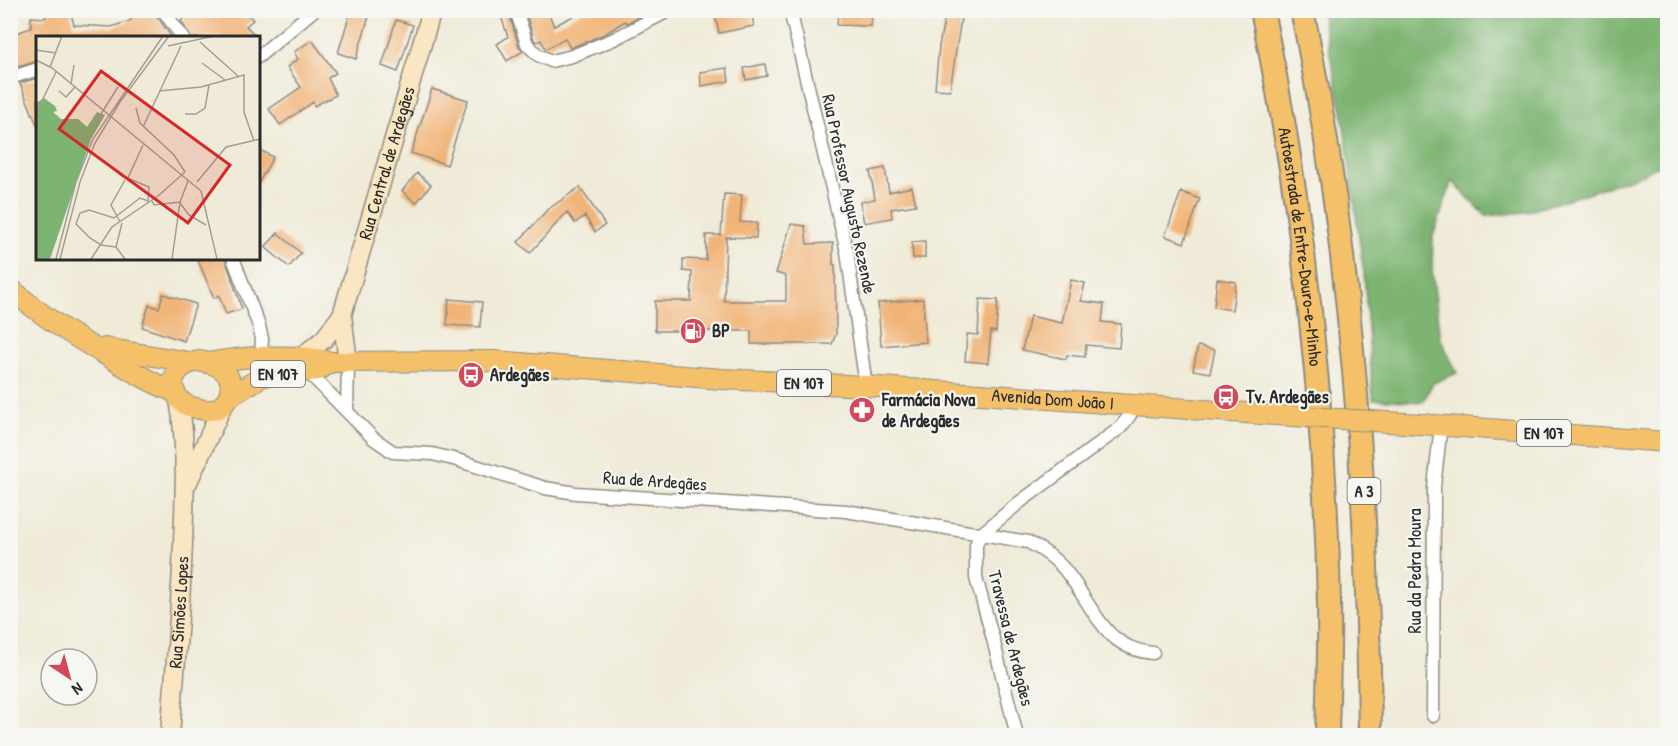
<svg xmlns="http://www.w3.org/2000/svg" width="1678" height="746" font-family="'Patrick Hand',sans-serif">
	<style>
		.forest { fill: #7db471; stroke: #54704e; stroke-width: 1.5 }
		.building { fill: #f1b376 }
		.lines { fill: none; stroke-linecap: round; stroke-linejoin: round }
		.street-casing { stroke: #8e8b82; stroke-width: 15 }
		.secondary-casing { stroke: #8e8b82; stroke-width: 21 }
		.primary-casing { stroke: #8e8b82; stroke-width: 22 }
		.highway-casing { stroke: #8e8b82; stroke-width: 26 }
		.street { stroke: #fff; stroke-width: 12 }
		.secondary { stroke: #fbe6c3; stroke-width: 18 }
		.primary { stroke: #f4c16a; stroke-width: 20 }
		.highway { stroke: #f4c16a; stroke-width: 22 }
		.primary-bridge-casing { stroke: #8e8b82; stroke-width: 22; stroke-linecap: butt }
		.primary-bridge { stroke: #f4c16a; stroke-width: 20 }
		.labels { text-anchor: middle; stroke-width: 4.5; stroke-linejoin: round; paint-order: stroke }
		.shield { fill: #f6f6f2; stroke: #686867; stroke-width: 1.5 }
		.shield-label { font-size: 16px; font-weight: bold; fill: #2b2b2b }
		.street-label { font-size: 18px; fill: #2b2b2b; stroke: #f6f6f2 }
		.poi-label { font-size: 18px; font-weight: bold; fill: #2b2b2b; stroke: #f6f6f2; text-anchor: start }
		.inset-road { fill: none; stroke: #a19e93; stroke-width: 1.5 }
		.view { fill: #d62828; fill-opacity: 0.15; stroke: #d62828; stroke-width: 3 }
		.inset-edge { fill: none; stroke: #2b2b2b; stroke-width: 3 }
	</style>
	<rect width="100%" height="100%" fill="#f6f6f2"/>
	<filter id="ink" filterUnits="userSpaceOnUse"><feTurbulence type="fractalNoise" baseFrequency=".0167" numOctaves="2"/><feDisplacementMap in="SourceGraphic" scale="12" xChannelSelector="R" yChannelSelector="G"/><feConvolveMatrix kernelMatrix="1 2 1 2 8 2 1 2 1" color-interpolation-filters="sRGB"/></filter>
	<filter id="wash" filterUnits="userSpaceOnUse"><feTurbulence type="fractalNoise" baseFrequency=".008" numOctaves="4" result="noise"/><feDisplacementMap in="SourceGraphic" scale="24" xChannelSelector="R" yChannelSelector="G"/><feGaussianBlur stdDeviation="1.35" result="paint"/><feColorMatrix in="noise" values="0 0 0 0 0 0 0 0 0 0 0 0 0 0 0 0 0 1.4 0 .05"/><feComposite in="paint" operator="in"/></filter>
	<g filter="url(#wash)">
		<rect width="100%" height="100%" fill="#f0ebd8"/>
		<path class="forest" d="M1321 11H1667V161L1643 174 1575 197 1526 212 1486 216 1452 181 1433 236 1432 269 1440 337 1457 373 1433 383 1423 402 1373 399 1364 274 1342 111Z"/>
		<g id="blocks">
			<path class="building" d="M50 10H70L74 25 111 27 130 21 138 10H148L159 19 172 38H38V61L10 69V41L16 33 31 28V17L45 18Z
				M191 10H230L236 16 244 10 253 20 246 26 258 38H191L181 21Z
				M351 10H371L356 59 338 53Z
				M499 10H508L519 47 523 51 507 61 497 44 508 37Z
				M525 10H547L554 26 585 10H651L627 23 625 21 605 34 570 48 565 38 546 49 541 40 537 42 534 40Z
				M714 10H751L754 26 719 33Z
				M838 10H872L871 26 837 25Z
				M946 10 962 12 950 90 935 89 939 46Z
				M396 20 413 25 398 72 382 66Z
				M312 40 336 73 328 78 336 95 314 106 313 102 280 125 269 109 301 87 287 67 298 59 294 52Z
				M765 64 767 76 746 80 744 68Z
				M727 68 729 81 701 86 700 72Z
				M38 78V125H37L20 83Z
				M432 89 468 100 447 165 411 153Z
				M258 149 273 157 258 184Z
				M885 168 889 192 912 187 916 205 891 209 892 218 864 223 860 202 875 199 870 171Z
				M417 173 431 185 416 203 402 191Z
				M580 187 605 225 595 232 585 216 575 223 567 212 530 253 518 242 547 210Z
				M1181 192 1200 199 1184 243 1165 236Z
				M724 194 742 195 740 222 757 223 756 238 726 237 724 301H786V276L776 273 791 224 805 226 807 244 833 243V264L835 265 836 334 832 344H751V331H655V301H691L692 272 683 271V259L706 260V235H721Z
				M278 233 301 253 289 267 265 247Z
				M925 241V258H913L912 242Z
				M197 258H225L242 309 226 314 219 295 214 298Z
				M1217 279 1236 282 1232 310 1214 307Z
				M1071 280 1085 283 1081 301 1104 304 1102 322 1121 324 1119 348 1086 345 1085 357 1067 355 1066 359 1022 350 1030 316 1062 323Z
				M163 294 196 304 184 341 142 327 149 305 159 308Z
				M449 299 482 302 480 327 447 325Z
				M923 299 926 342 881 346 878 303Z
				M980 299 998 300 996 332 991 331 988 363 965 361 967 334 978 335Z
				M1198 346 1215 350 1210 373 1193 370Z"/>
		</g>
	</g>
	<g filter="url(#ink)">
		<use href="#blocks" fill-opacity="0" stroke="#8e8b82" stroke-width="1.5"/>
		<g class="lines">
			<defs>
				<path id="street" d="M163 10 183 38
					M516 10 527 44 538 55 551 61 572 56 614 39 670 10
					M790 10 847 252 866 386
					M258 57 314 10
					M10 78 38 69
					M233 258 259 326 262 339 261 358
					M307 371 373 438 393 452 432 454 457 460 545 488 576 493 846 511 1028 542C1043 550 1058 560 1068 574 1094 607 1104 649 1153 653
					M347 411 348 362
					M1433 716 1434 487 1441 425
					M1017 736 992 635 976 578V545L980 535 1020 502 1120 428 1130 415 1132 406"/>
				<g id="secondary">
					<path d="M342 315 348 362"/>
					<path id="s1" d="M300 358 324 339 342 315 432 10"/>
					<path d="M188 482 223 405"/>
					<path id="s2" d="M170 736C175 671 181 607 183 542 185 494 187 447 179 399"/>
				</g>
				<g id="primary">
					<path d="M10 288C41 316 74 336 109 357 130 370 151 383 175 392"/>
					<path d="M105 348 189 362"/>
					<path d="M199 361C208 363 218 364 224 371 236 382 231 404 215 409 208 412 200 409 192 407 185 405 178 400 175 392 168 375 183 363 199 361Z"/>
					<path id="s3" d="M209 363C244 356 297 353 331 362L495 361 722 379 866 386 1260 414"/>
					<path d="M229 397 263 376 319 370 331 362"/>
					<path d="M1420 424 1668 442"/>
				</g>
				<g id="highway">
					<path id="s4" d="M1262 10C1303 206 1325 405 1329 604 1330 648 1328 692 1327 736"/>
					<path d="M1302 10C1352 249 1368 492 1370 736"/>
				</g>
			</defs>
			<use href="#street" class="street-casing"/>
			<use href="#secondary" class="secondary-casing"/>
			<use href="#primary" class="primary-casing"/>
			<use href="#highway" class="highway-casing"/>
			<use href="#street" class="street"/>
			<use href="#secondary" class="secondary"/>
			<use href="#primary" class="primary"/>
			<use href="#highway" class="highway"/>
			<defs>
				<path id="primary-bridge" d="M1260 414 1420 424"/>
			</defs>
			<use href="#primary-bridge" class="primary-bridge-casing"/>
			<use href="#primary-bridge" class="primary-bridge"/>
		</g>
	</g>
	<defs>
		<symbol id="fuel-disc" viewBox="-11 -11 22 22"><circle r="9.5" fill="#d1495b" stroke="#f6f6f2"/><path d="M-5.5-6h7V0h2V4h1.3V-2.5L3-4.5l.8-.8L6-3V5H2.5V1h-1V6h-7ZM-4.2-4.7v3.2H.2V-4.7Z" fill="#fff"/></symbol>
		<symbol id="bus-disc" viewBox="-11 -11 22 22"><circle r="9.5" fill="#d1495b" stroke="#f6f6f2"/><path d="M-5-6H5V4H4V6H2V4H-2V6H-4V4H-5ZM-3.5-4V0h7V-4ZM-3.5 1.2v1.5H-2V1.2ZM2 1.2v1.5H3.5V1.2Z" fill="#fff"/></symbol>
		<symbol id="pharmacy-disc" viewBox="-11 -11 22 22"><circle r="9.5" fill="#d1495b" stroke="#f6f6f2"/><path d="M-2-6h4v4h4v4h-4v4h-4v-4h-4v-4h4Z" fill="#fff"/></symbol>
	</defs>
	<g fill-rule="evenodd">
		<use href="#fuel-disc" x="678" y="316" width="30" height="30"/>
		<use href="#bus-disc" x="456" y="360" width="30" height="30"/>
		<use href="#bus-disc" x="1211" y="382" width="30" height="30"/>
		<use href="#pharmacy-disc" x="847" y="395" width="30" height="30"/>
	</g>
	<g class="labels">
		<g class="shield">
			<rect x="251" y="361" width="54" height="26" rx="4.5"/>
			<rect x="777" y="370" width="54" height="26" rx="4.5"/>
			<rect x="1517" y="420" width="54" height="26" rx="4.5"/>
			<rect x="1347.5" y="478" width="33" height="26" rx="4.5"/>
		</g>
		<g class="shield-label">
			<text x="278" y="380">EN 107</text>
			<text x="804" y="389">EN 107</text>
			<text x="1544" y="439">EN 107</text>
			<text x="1364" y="497">A 3</text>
		</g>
		<g class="street-label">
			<text dy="6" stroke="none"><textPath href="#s1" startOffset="219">Rua Central de Ardegães</textPath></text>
			<text transform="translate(849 194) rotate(78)" y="6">Rua Professor Augusto Rezende</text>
			<text dy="6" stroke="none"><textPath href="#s4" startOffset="240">Autoestrada de Entre-Douro-e-Minho</textPath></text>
			<text dy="6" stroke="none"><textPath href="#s3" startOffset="846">Avenida Dom João I</textPath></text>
			<text transform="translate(655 481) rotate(4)" y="6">Rua de Ardegães</text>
			<text transform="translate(1415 571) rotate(-90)" y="6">Rua da Pedra Moura</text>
			<text dy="6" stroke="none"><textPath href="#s2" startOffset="124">Rua Simões Lopes</textPath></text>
			<text transform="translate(1011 638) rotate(76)" y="6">Travessa de Ardegães</text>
		</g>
		<g class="poi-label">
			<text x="712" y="337">BP</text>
			<text x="490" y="381">Ardegães</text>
			<text x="1246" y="403">Tv. Ardegães</text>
			<text x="882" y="406">Farmácia Nova<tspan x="882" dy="21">de Ardegães</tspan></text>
		</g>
	</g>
	<g transform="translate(36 36)">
		<rect width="224" height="224" fill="#f0ebd8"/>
		<path d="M8 62 19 70 21 75 17 76 25 83H42L51 91 61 76 69 79 55 103 14 223H0V67Z" fill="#7db471"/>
		<path class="inset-road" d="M164 6 202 40M132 10 178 0M0 14 20 17M0 24 16 32 165 155M166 27 189 44M14 31 26 0M35 48 38 29M23 55 30 61 39 51M123 55 165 51 208 39V76L218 105M0 69 3 71 20 36M100 72 104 87 138 119 149 136M149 78H160L169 72 173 49M58 89 82 51M107 91 145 10M84 139 113 151 112 166M91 144 107 109M161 146 190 111 224 103M165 155 181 223M116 165 118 169 144 166 152 145M144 167 153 179 170 189M84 186 75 169 89 144M86 187 80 211 89 223M80 211 65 209 54 202 40 188 44 177 53 174 78 182 104 162 112 165M20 223 40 146 57 103 127 0M24 223 44 146 59 107 84 66 133 0M55 223 76 191 122 160 149 136M136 223 144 166"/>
		<path class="view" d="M65 35 194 129 152 187 23 93Z"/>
		<rect width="224" height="224" class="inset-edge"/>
	</g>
	<rect width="1678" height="746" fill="none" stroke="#f6f6f2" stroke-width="36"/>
	<g transform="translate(69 677) rotate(144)"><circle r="28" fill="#f6f6f2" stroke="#a5a5a2" stroke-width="1.5"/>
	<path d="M0-4.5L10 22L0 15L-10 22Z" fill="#d1495b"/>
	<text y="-9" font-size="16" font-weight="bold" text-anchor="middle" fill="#2b2b2b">N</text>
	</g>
</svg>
